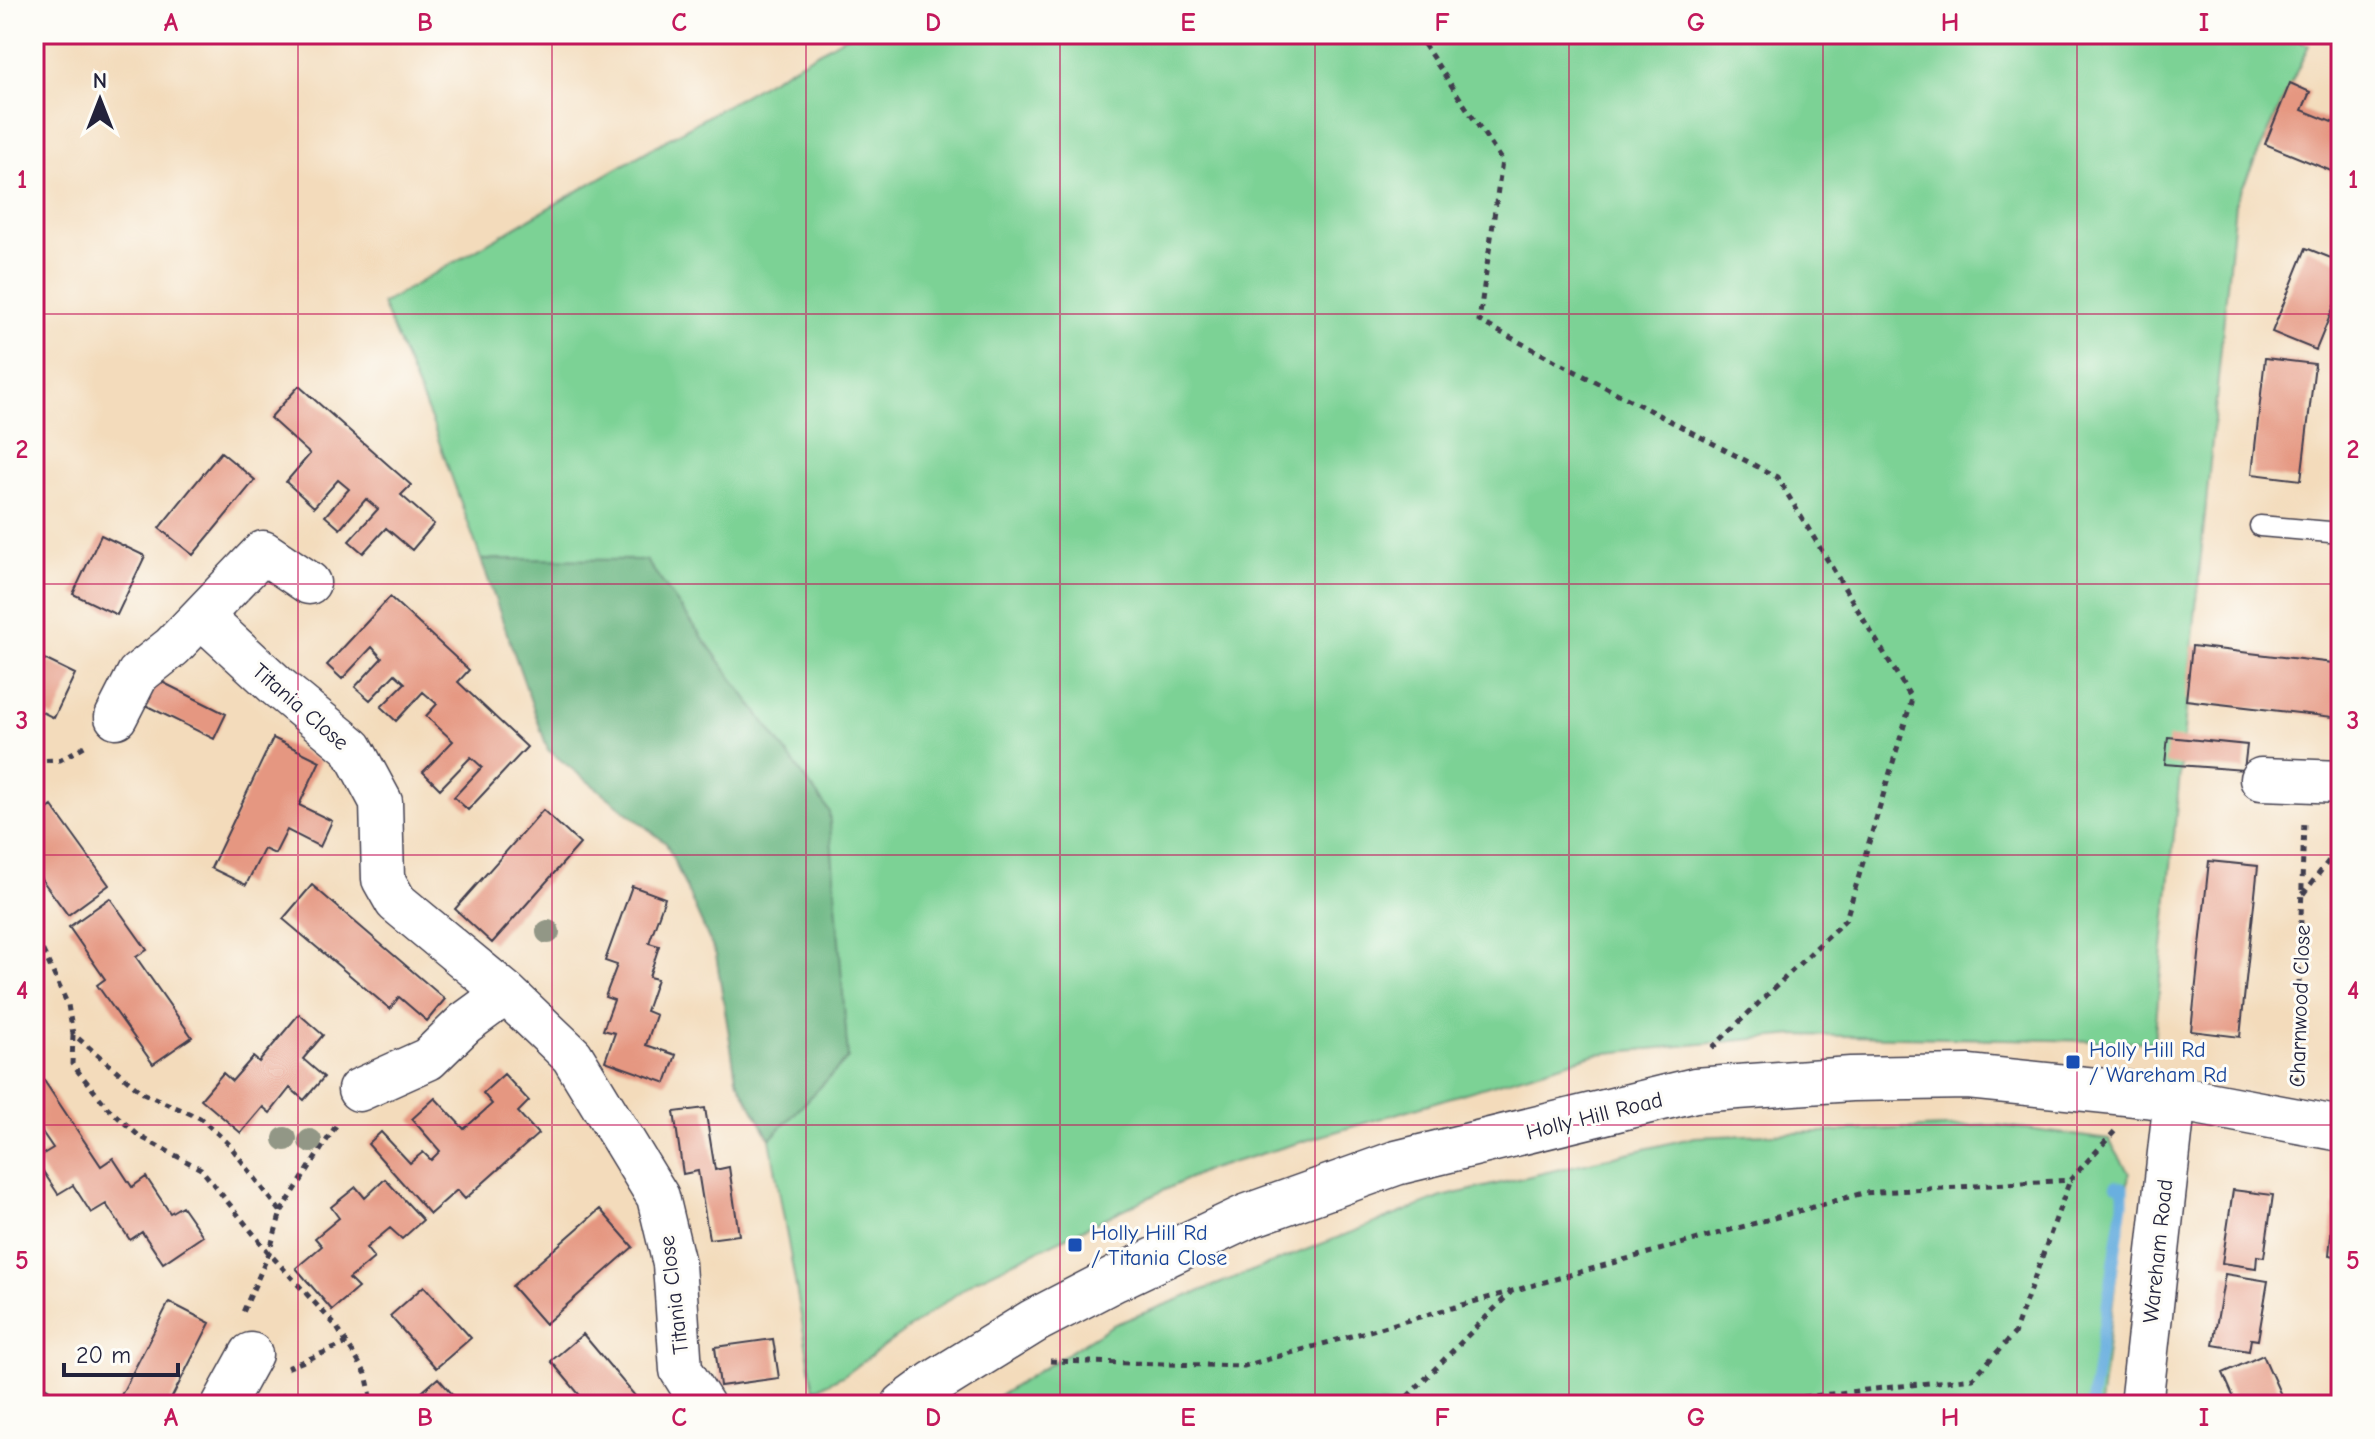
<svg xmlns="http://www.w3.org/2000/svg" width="2375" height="1439" font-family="'Comic Neue',sans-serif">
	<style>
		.green { fill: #7cd295; stroke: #4f7a68; stroke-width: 2 }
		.forest { fill: #65b47e; stroke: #446b5c; stroke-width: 2 }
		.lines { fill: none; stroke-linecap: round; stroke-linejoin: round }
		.stream { stroke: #69afdf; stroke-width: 11 }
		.building { fill: #e59781 }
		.service-casing { stroke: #413e4e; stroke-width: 23 }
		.minor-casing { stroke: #413e4e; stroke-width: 45 }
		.tertiary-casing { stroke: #413e4e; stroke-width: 47 }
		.path { stroke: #413e4e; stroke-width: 5; stroke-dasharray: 6 6; stroke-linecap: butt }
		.service { stroke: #fff; stroke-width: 20 }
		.minor { stroke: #fff; stroke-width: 42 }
		.tertiary { stroke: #fff; stroke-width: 44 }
		.tree { fill: #929786 }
		.grid { fill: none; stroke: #c2185b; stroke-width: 2; stroke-opacity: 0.55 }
		.transit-dot { fill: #1a4fb4; stroke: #fdfcf7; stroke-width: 3 }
		.labels { text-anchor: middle; stroke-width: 6; stroke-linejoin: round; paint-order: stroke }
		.street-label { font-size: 22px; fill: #22223b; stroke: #fdfcf7 }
		.transit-label { font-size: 22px; fill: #164399; stroke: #fdfcf7; text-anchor: start }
		.neatline { fill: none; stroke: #c2185b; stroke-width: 3 }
		.grid-label { font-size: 26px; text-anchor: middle; font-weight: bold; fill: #c2185b }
	</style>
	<rect width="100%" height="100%" fill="#fdfcf7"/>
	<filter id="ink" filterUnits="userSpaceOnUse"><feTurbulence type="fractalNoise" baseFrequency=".0125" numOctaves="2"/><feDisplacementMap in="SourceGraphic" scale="16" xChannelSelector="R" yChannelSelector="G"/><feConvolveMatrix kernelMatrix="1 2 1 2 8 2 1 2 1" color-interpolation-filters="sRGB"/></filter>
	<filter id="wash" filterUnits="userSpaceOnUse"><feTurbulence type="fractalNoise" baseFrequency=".006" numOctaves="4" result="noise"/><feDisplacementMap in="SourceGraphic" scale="32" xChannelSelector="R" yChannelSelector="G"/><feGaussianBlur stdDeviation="1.8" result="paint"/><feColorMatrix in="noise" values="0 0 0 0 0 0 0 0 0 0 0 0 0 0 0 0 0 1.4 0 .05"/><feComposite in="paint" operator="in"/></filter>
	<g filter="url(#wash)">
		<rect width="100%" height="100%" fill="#f3dbbb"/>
		<path class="green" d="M850 34H2287L2309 45 2235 203 2154 1042 1795 1035 1596 1054 1204 1171 976 1280 844 1375 814 1390 770 1139 848 1058 646 561 481 559 432 422 382 304Z
			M1997 1125 2109 1140 2129 1173 2100 1405H984L1113 1325 1442 1197 1695 1137Z"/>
		<path class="forest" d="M481 559 646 560 829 811 848 1058 770 1139 736 1078 716 955 666 843 548 750Z"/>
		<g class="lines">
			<path class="stream" d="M2091 1405 2123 1204V1187L2116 1185"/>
		</g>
		<g id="blocks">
			<path class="building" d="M2290 83 2310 92 2302 110 2334 123 2341 106V175L2265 144Z
				M2306 248 2341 262V289L2316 350 2272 332Z
				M2265 358 2315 364 2301 480 2252 474Z
				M299 386 411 485 401 495 434 524 412 550 386 528 363 553 349 541 378 509 366 499 340 529 325 516 349 489 338 480 314 507 286 482 310 454 270 418Z
				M221 452 255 480 193 555 159 528Z
				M101 535 145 556 117 615 73 594Z
				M390 597 469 670 458 682 527 747 468 810 454 797 482 767 471 757 440 789 423 772 453 741 426 716 437 704 423 692 396 721 381 707 405 683 395 674 370 700 355 687 382 658 372 647 342 679 327 665Z
				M2192 646 2341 664V718L2186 700Z
				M34 654 75 674 54 718 34 708Z
				M158 680 226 714 214 739 145 705Z
				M2168 737 2247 745 2244 770 2165 764Z
				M273 738 320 761 299 805 332 821 320 847 287 830 275 854 264 849 246 885 211 868Z
				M52 806 109 885 68 915 34 869V819Z
				M543 810 580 844 492 943 455 909Z
				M2209 861 2258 866 2240 1037 2191 1031Z
				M312 885 445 999 427 1021 399 997 390 1009 283 919Z
				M632 886 665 898 649 943 659 946 649 977 657 979 646 1011 656 1015 646 1045 676 1055 666 1083 605 1061 615 1033 603 1030 614 1000 605 997 617 965 605 961Z
				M110 898 147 950 136 957 192 1037 153 1064 97 985 105 979 69 927Z
				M299 1014 323 1035 303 1059 324 1077 304 1100 290 1088 270 1113 263 1107 241 1133 201 1099 223 1073 232 1081 253 1057 259 1062Z
				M504 1074 529 1101 518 1112 538 1134 465 1199 457 1190 430 1214 368 1144 381 1132 410 1163 423 1152 431 1160 440 1151 412 1119 435 1098 464 1129 492 1104 483 1093Z
				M43 1079 101 1166 113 1158 132 1187 146 1177 170 1213 182 1206 203 1236 163 1263 142 1232 130 1240 106 1204 91 1213 73 1185 58 1194 35 1159 53 1148 34 1120V1084Z
				M705 1108 715 1170 729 1167 739 1235 709 1239 698 1171 683 1174 674 1112Z
				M385 1179 423 1220 402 1239 390 1228 366 1248 374 1258 349 1279 358 1288 332 1310 296 1268 322 1246 315 1238 339 1218 331 1207 356 1187 365 1198Z
				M2233 1190 2273 1195 2264 1257 2257 1256 2256 1268 2222 1263Z
				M2334 1206H2341V1257L2329 1255Z
				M600 1209 633 1247 545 1324 512 1286Z
				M2225 1274 2268 1281 2258 1340 2251 1339 2249 1351 2213 1345Z
				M424 1286 471 1338 436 1368 390 1316Z
				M169 1302 210 1323 168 1405H126L118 1401Z
				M583 1334 636 1397 626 1405H588L551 1361Z
				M773 1339 779 1378 720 1386 715 1347Z
				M2263 1355 2285 1404 2237 1405 2223 1373Z
				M438 1378 462 1405H407Z"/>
		</g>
	</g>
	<g filter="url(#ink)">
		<use href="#blocks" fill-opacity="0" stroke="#413e4e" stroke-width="2"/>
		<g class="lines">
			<defs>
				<path id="service" d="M2260 526 2341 533"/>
				<path id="minor" d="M202 617 278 687 352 748 381 802 383 879 396 902 506 993 572 1056 658 1197 674 1264 681 1370 703 1405
					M116 717 138 674 172 647 263 552 309 583
					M2261 779 2341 782
					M359 1090 428 1059 465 1023 506 993
					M223 1405 251 1354
					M2141 1405 2175 1098"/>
				<path id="tertiary" d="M904 1405 934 1383 1034 1321 1115 1279 1248 1216 1396 1163 1695 1090 1851 1079 1968 1077 2175 1098 2341 1129"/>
			</defs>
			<use href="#service" class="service-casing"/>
			<use href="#minor" class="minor-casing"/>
			<use href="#tertiary" class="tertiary-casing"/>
			<path class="path" d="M1417 34 1502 161 1479 321 1777 477 1912 699 1846 919 1712 1048
				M34 761 60 760 88 744
				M2303 894 2341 845
				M34 943 43 951 68 1005 73 1034 143 1093 200 1118 228 1143 281 1212 269 1253 241 1317
				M73 1035 72 1064 108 1108 139 1136 201 1169 269 1253 336 1326 366 1374 373 1405
				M2296 1082 2304 820
				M281 1212 339 1121
				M1050 1361 1244 1366 1863 1193 2070 1180 2115 1131
				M287 1368 347 1343
				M34 1382 70 1405
				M1399 1405 1511 1292
				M1732 1405 1973 1378 2014 1334 2070 1180"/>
			<use href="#service" class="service"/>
			<use href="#minor" class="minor"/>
			<use href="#tertiary" class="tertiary"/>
		</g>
		<g class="tree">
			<circle cx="548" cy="932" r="12"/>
			<circle cx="285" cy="1139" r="12"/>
			<circle cx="310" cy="1141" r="12"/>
		</g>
	</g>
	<path class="grid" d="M298 34V1405M552 34V1405M806 34V1405M1060 34V1405M1315 34V1405M1569 34V1405M1823 34V1405M2077 34V1405M34 314H2341M34 584H2341M34 855H2341M34 1125H2341"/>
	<g class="transit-dot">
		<rect x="2065" y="1054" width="16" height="16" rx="4"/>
		<rect x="1067" y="1237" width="16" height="16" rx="4"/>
	</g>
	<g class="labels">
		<g class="street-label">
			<text transform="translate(301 706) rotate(41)" y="8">Titania Close</text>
			<text transform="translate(2299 1006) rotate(-88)" y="8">Charnwood Close</text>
			<text transform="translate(1594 1115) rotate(-14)" y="8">Holly Hill Road</text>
			<text transform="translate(2157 1251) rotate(-84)" y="8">Wareham Road</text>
			<text transform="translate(673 1295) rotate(-97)" y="8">Titania Close</text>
		</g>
		<g class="transit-label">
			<text x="2089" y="1057">Holly Hill Rd<tspan x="2089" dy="25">/ Wareham Rd</tspan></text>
			<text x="1091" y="1240">Holly Hill Rd<tspan x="1091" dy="25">/ Titania Close</tspan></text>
		</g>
	</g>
	<rect width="2375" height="1439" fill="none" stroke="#fdfcf7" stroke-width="88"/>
	<g transform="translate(100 100)" stroke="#fdfcf7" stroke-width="6" paint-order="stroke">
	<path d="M0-6L14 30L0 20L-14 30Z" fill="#22223b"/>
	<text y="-12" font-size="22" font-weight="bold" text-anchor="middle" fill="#22223b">N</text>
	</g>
	<path d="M64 1363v12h114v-12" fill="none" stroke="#22223b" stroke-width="4"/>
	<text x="76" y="1363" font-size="24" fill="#22223b" stroke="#fdfcf7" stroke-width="6" paint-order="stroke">20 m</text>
	<rect x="44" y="44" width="2287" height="1351" class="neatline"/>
	<g class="grid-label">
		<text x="171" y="31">A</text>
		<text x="425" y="31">B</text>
		<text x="679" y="31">C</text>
		<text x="933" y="31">D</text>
		<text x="1188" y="31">E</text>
		<text x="1442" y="31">F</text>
		<text x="1696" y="31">G</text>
		<text x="1950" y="31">H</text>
		<text x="2204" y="31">I</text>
		<text x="22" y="188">1</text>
		<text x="2353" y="188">1</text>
		<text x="22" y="458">2</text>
		<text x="2353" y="458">2</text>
		<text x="22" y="729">3</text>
		<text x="2353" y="729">3</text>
		<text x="22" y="999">4</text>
		<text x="2353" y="999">4</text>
		<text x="22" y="1269">5</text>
		<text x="2353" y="1269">5</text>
		<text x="171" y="1426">A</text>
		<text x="425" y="1426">B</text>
		<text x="679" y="1426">C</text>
		<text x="933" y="1426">D</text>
		<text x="1188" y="1426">E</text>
		<text x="1442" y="1426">F</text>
		<text x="1696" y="1426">G</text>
		<text x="1950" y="1426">H</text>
		<text x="2204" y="1426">I</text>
	</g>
</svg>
